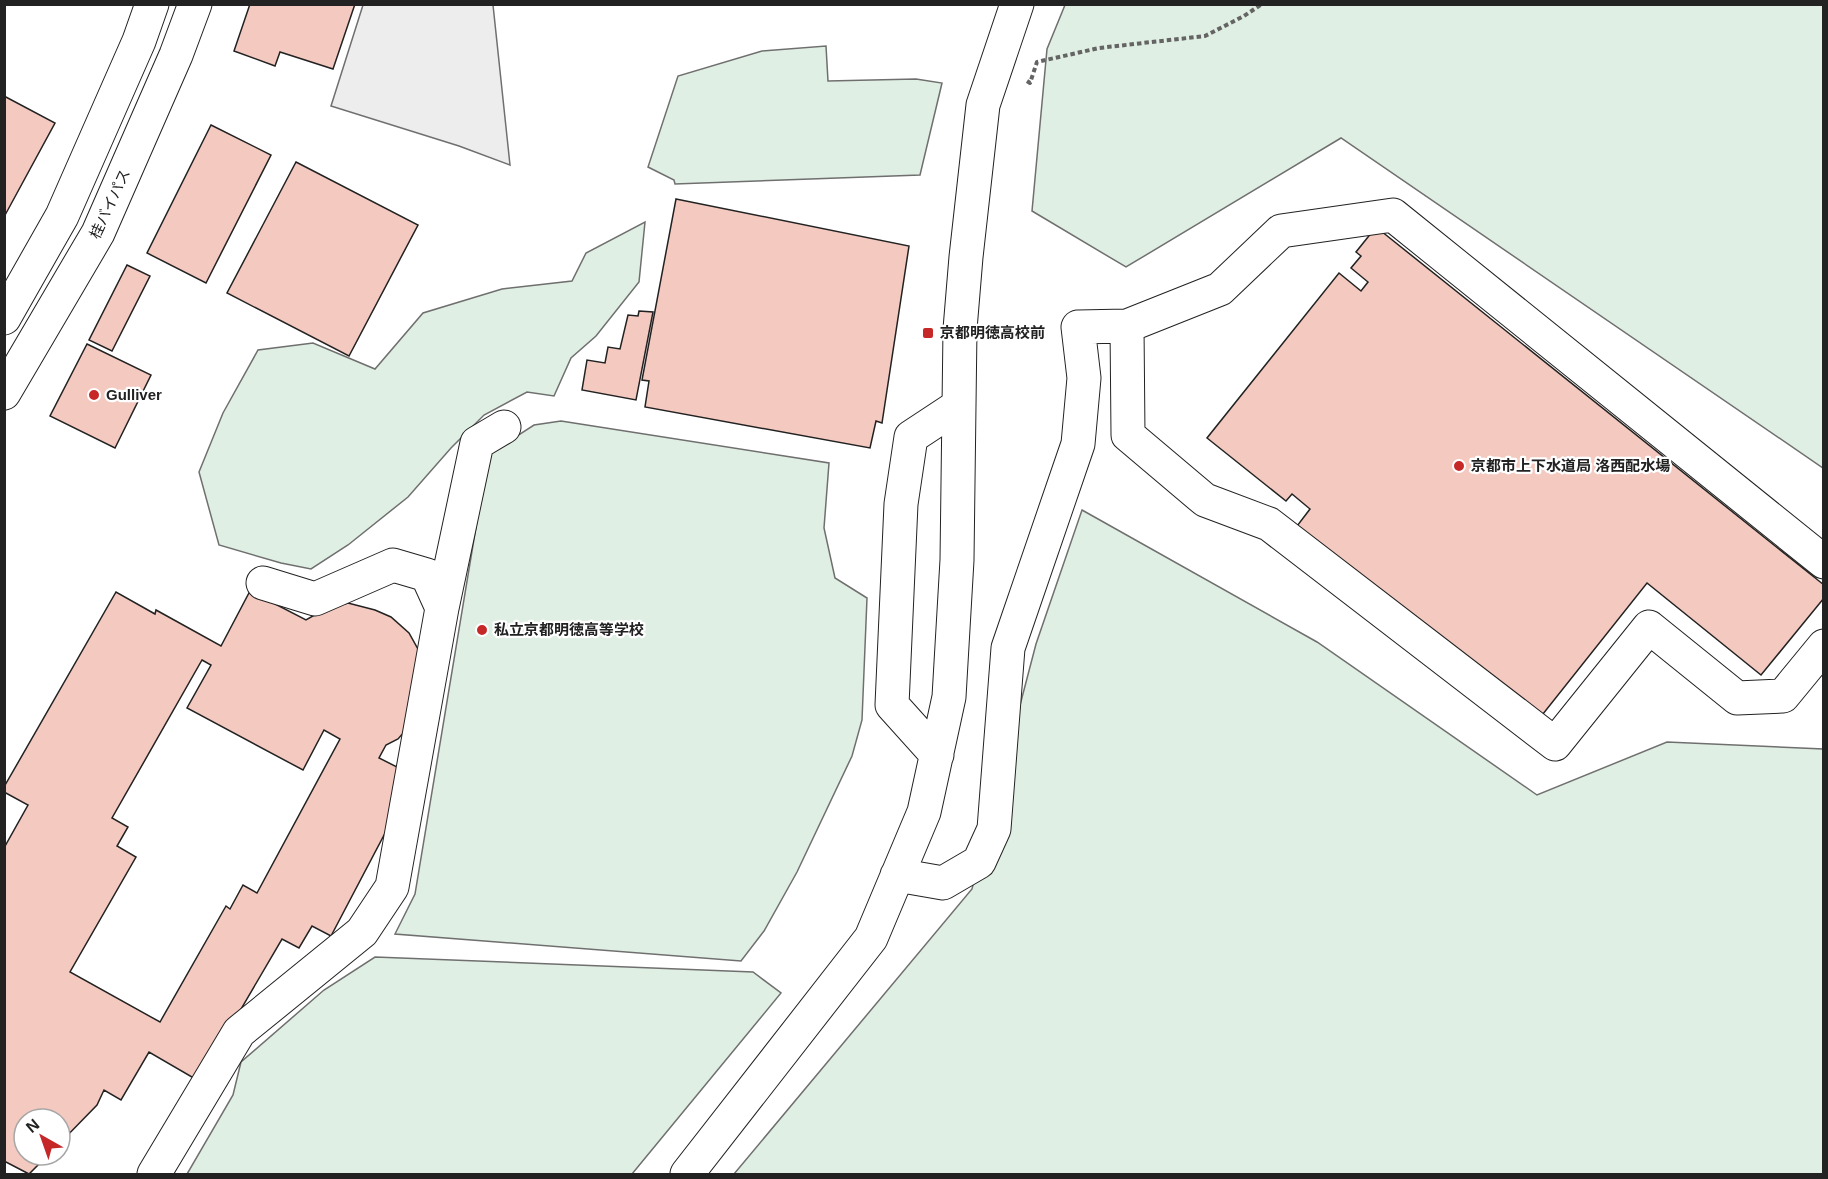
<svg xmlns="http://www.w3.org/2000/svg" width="1828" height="1179" font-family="Helvetica,'Noto Sans JP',sans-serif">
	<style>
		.green { fill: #e0efe3; stroke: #6f6f6f; stroke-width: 1.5 }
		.parking { fill: #ededed; stroke: #6f6f6f; stroke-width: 1.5 }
		.building { fill: #f3c9c0; stroke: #222; stroke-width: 1.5; fill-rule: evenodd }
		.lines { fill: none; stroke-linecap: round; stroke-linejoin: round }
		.minor-casing { stroke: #222; stroke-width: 35 }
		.highway-casing { stroke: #222; stroke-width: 35 }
		.path { stroke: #646464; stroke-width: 4; stroke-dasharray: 4.5 3; stroke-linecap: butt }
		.minor { stroke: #fff; stroke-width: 33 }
		.highway { stroke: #fff; stroke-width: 33 }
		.poi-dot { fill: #c62828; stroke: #fff; stroke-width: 2 }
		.labels { text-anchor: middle; stroke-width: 4.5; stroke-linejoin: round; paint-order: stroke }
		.street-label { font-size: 15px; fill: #222; stroke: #fff }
		.poi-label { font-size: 15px; font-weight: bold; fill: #222; stroke: #fff; text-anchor: start }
	</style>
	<rect width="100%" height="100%" fill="#fff"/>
	<path class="green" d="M1065 5H1823V468L1341 138 1126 267 1032 211 1047 49Z
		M826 46 828 81 916 79 942 83 920 175 675 184 674 180 648 167 678 76 762 51Z
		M645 222 639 282 596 336 571 358 554 396 527 392 484 415 451 448 408 497 348 545 311 569 281 563 219 545 199 472 223 413 258 350 313 343 375 369 423 313 502 289 572 281 586 253Z
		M561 421 829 463 824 528 835 578 867 598 862 720 852 756 797 872 764 931 741 961 395 934 415 894 488 455 534 425Z
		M1082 510 1317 642 1537 795 1667 742 1823 749V1174H734L972 889 1036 644Z
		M375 957 753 972 781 993 632 1174H187L233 1095 241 1062 324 990Z"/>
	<path class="parking" d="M363 5H493L510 165 459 146 331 106Z"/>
	<path class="building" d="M250 4H355L333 69 280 52 275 66 234 51Z
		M4 96 55 123 4 217Z
		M211 125 271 155 206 283 147 253Z
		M296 162 418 225 349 356 227 293Z
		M676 199 909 246 882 423 876 421 870 448 645 407 649 381 642 380Z
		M1376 227 1824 585V598L1761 675 1647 583 1539 719 1297 526 1310 509 1292 494 1286 501 1207 438 1339 273 1361 291 1368 282 1351 268 1361 256 1356 252Z
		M127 265 150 276 112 351 89 340Z
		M639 311 653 312 636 400 582 390 587 360 605 363 608 347 620 349 628 315 638 316Z
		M87 344 151 375 115 448 50 416Z
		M250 591 306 620 325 609 348 603 375 610 391 617 409 633 419 651 413 722 398 739 386 745 379 758 415 776 331 936 312 926 299 948 282 939 213 1057 197 1080 149 1052 121 1100 104 1090 97 1105 60 1143V1119H24V1155H48L29 1174 4 1161V848L28 805 4 792V787L116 592 155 614 156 610 221 646ZM202 660 211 665 187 708 303 770 324 730 340 739 257 893 243 885 230 909 226 906 160 1022 70 972 136 857 117 846 128 827 112 818Z"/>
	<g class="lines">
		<defs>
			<path id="minor" d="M1127 326 1128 435 1205 500 1269 524 1555 744 1649 627 1737 698 1783 696 1824 646
				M442 608 477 443 504 427
				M937 755 892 705 901 504 911 437 958 406
				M897 875 943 883 979 862 994 829 1008 648 1078 444 1084 378 1078 327 1127 326 1220 289 1281 231 1393 215 1824 562
				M154 1174 239 1032 362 932 392 887 442 608 427 575 393 565 315 599 263 583
				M687 1174 871 938 924 812 949 697 957 560 960 329 966 257 983 105 1017 4"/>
			<path id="highway" d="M4 318 62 216 139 41 152 4
				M4 393 98 233 176 55 195 4"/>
		</defs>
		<use href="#minor" class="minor-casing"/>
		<use href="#highway" class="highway-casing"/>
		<path class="path" d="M1027 81 1030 83 1037 62 1099 48 1205 36 1244 16 1262 4"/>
		<use href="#minor" class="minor"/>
		<use href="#highway" class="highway"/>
	</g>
	<g class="poi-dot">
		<rect x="922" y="327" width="12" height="12" rx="3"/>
		<circle cx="94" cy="395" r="6"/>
		<circle cx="1459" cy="466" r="6"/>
		<circle cx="482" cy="630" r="6"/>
	</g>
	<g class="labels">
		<g class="street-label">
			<text transform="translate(110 204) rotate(-65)" y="5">桂バイパス</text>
		</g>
		<g class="poi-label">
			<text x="940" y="338">京都明徳高校前</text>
			<text x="106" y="400">Gulliver</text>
			<text x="1471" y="471">京都市上下水道局 洛西配水場</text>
			<text x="494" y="635">私立京都明徳高等学校</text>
		</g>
	</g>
	<rect width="1828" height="1179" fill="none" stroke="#222222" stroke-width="12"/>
	<g transform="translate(42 1137) rotate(320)"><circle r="28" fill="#ffffff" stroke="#a7a7a7" stroke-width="1.5"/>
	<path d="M0-4.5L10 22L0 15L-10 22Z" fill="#c62828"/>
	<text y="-9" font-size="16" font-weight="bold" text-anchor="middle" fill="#222222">N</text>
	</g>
</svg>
